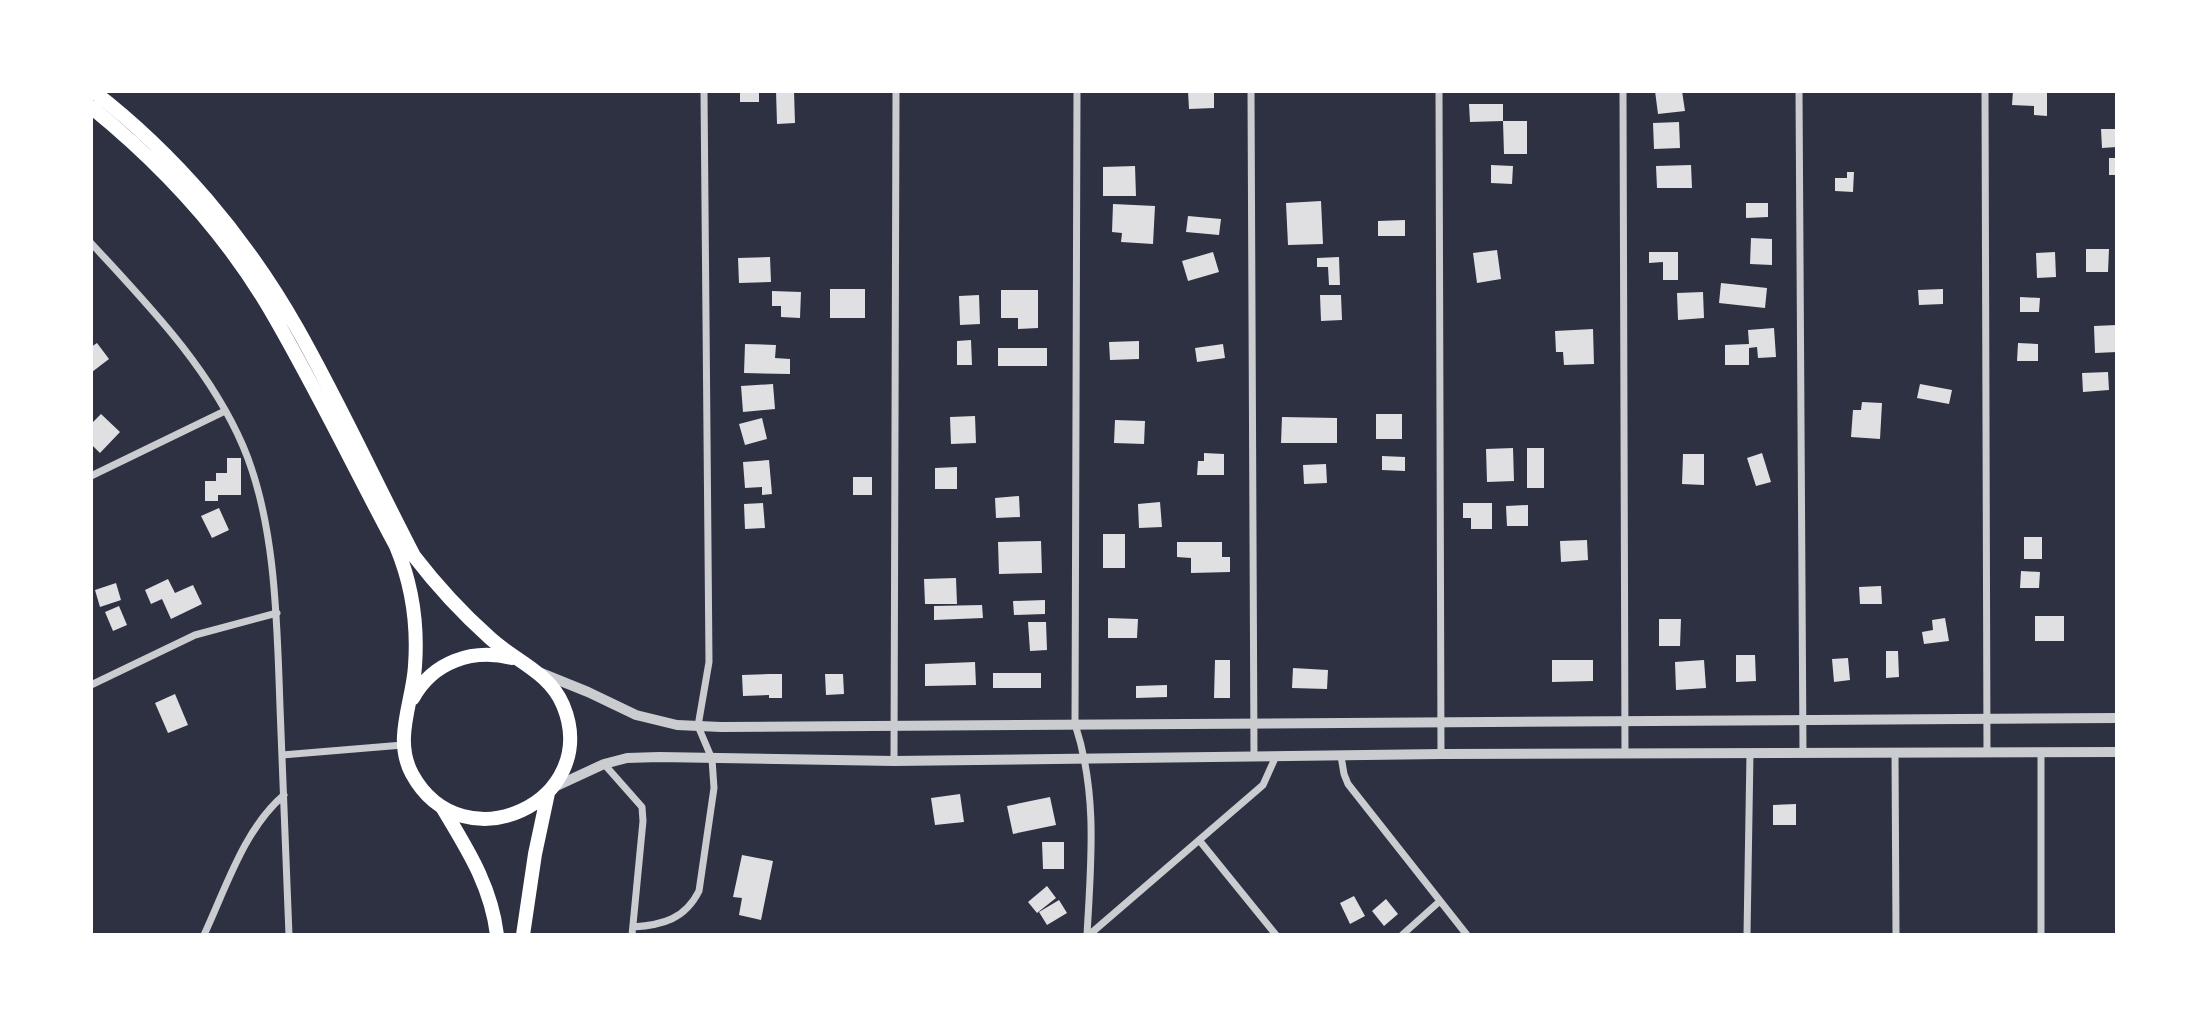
<svg xmlns="http://www.w3.org/2000/svg" width="2208" height="1026" font-family="Rubik,sans-serif">
	<style>
		.building { fill: #e0e0e3 }
		.lines { fill: none; stroke-linecap: round; stroke-linejoin: round }
		.minor { stroke: #caccd0; stroke-width: 7 }
		.tertiary { stroke: #caccd0; stroke-width: 10 }
		.primary { stroke: #fff; stroke-width: 14 }
	</style>
	<rect width="100%" height="100%" fill="#2d3142"/>
	<path class="building" d="M740 91H759V102H740Z
		M776 91H794L795 123 777 124Z
		M1188 91H1214V108L1189 109Z
		M1655 91H1682L1685 111 1658 114Z
		M2013 91H2047V116L2034 115V106L2012 105Z
		M1469 104H1503V121L1470 122Z
		M1503 121H1527V154H1504Z
		M1679 122 1680 148 1654 149 1653 123Z
		M2101 129H2117V147L2102 148Z
		M2109 158H2117V175H2109Z
		M1491 165 1513 166 1512 184 1491 183Z
		M1691 165 1692 188H1657L1656 166Z
		M1135 166 1136 196H1103V167Z
		M1847 172H1854L1853 192 1835 191V178H1847Z
		M1321 201 1323 244 1288 245 1286 203Z
		M1746 203H1768V217L1746 218Z
		M1113 204 1155 206 1153 244 1121 242 1122 233 1112 232Z
		M1188 216 1221 219 1219 235 1186 232Z
		M1405 220V236H1378V221Z
		M1751 238 1772 239V265L1750 264Z
		M2086 249H2109L2108 272H2086Z
		M1497 250 1501 279 1477 283 1473 253Z
		M1213 252 1219 272 1188 281 1182 261Z
		M1649 252H1678V280H1663V262L1649 263Z
		M2055 252 2056 277 2037 278 2036 253Z
		M770 257 771 282 739 283 738 258Z
		M1339 257 1340 285H1329L1328 267H1317V258Z
		M1721 283 1767 288 1765 308 1719 303Z
		M830 289H865V318H830Z
		M1943 289V304L1919 305 1918 290Z
		M1001 290H1038V328L1018 329V318H1001Z
		M772 291 801 292 800 318 781 317V306H772Z
		M1703 292 1704 318 1678 320 1677 293Z
		M979 295 980 324 960 325 959 296Z
		M1320 295H1341L1342 320 1321 321Z
		M2020 297 2040 298 2039 312H2020Z
		M2117 325V352L2095 353 2094 326Z
		M1774 328 1776 357 1758 358 1757 347 1749 348V365H1725V345L1749 344 1748 330Z
		M1593 329 1594 364 1564 365 1563 352H1556L1555 331Z
		M971 340 972 365H957V341Z
		M1139 341V359L1110 360 1109 342Z
		M97 343 109 359 92 372 91 347Z
		M2018 343 2038 344V361H2017Z
		M745 344 776 345 775 358 790 359V374L744 373Z
		M1223 344 1225 358 1197 362 1195 348Z
		M998 348H1047V366H998Z
		M2108 372 2109 390 2083 392 2082 373Z
		M773 384 775 409 743 412 741 386Z
		M1920 384 1952 390 1949 404 1917 398Z
		M1862 402 1882 403 1880 439 1851 437 1853 410H1861Z
		M101 414 120 432 100 453 91 444V424Z
		M1376 414H1402V439H1376Z
		M975 416 976 443 951 444 950 417Z
		M1282 417 1337 418V443H1281Z
		M762 418 767 439 745 445 739 424Z
		M1115 420 1145 421 1144 444 1114 443Z
		M1513 448 1514 481 1487 482 1486 449Z
		M1527 448H1544V488H1527Z
		M1204 453 1224 454V475H1197L1198 461H1204Z
		M1762 453 1771 482 1756 486 1747 458Z
		M1683 454H1704V485L1682 484Z
		M1382 456 1405 457V471L1382 470Z
		M227 458H241V495H218V501H205V481H216V473H227Z
		M769 460 772 494 762 495V487L745 488 743 462Z
		M1326 464 1327 483 1304 484 1303 465Z
		M957 467V489H935V468Z
		M853 477H872V495H853Z
		M1019 496 1020 517 996 518 995 498Z
		M1160 502 1162 527 1139 528 1138 504Z
		M763 503 765 528 745 529 744 504Z
		M1463 503H1492V529H1471V518H1463Z
		M1528 505V526H1507L1506 506Z
		M219 508 229 530 212 538 201 516Z
		M1103 534H1125V568H1103Z
		M2024 537H2042V559H2024Z
		M1587 540 1588 560 1561 562 1560 541Z
		M1041 541 1042 573 999 574 998 542Z
		M1177 542H1222V557H1230V572L1191 573V558L1177 557Z
		M2021 571 2040 572 2039 588H2020Z
		M956 578 957 604H925L924 579Z
		M168 579 175 593 193 585 202 604 171 619 162 599 151 604 145 590Z
		M116 583 121 600 100 607 95 590Z
		M1881 586 1882 604H1860L1859 587Z
		M1045 600V614L1014 615 1013 601Z
		M982 605 983 618 934 620V606Z
		M119 606 127 625 113 631 105 612Z
		M2035 616H2064V641H2035Z
		M1108 618 1138 619 1137 638H1108Z
		M1945 618 1949 641 1924 644 1922 632 1933 630 1932 620Z
		M1659 619H1681L1680 646H1659Z
		M1028 622H1046L1047 650 1030 651Z
		M1886 651H1898L1899 677 1886 678Z
		M1736 655H1755L1756 681 1736 682Z
		M1848 658 1850 680 1834 682 1832 659Z
		M1215 660H1230V698H1214Z
		M1552 660H1593V681L1552 682Z
		M1704 660 1706 688 1676 690 1675 662Z
		M975 662 976 685 925 686V664Z
		M1293 668 1328 670 1327 689 1292 688Z
		M993 673H1041V688H993Z
		M769 674H782V698H769V695L743 696 742 675Z
		M825 674H843L844 694 826 695Z
		M1167 685V697L1136 698V686Z
		M175 694 188 725 168 733 155 703Z
		M960 794 964 822 935 825 931 798Z
		M1050 797 1056 825 1013 834 1007 806Z
		M1796 804V825H1773V805Z
		M1042 842H1064V869H1043Z
		M742 855 773 861 761 920 739 915 742 898 733 897Z
		M1047 886 1056 898 1037 913 1028 902Z
		M1354 896 1365 916 1350 924 1340 903Z
		M1386 899 1398 914 1384 926 1372 911Z
		M1059 900 1067 913 1047 925 1039 912Z"/>
	<g class="lines">
		<path class="minor" d="M1077 91 1075 724C1098 794 1091 862 1087 935
			M1251 91 1254 757
			M1439 91 1441 754
			M1623 91 1625 754
			M1799 91 1803 752
			M1985 91 1987 753
			M91 243C148 305 209 367 243 446 276 523 277 624 280 707 283 783 286 859 289 935
			M91 476 225 411
			M91 685 195 635 277 613
			M2041 752V935
			M1895 753 1896 935
			M282 755 403 745
			M1341 756 1344 774 1348 784 1467 935
			M894 761 896 91
			M604 764 642 807 643 821 632 935
			M1199 840 1276 935
			M633 927C663 925 685 919 699 891L714 788 712 759 698 726 709 662 704 91
			M204 935C226 888 244 829 284 795
			M1089 935 1263 785 1276 756
			M1402 935 1440 901
			M1747 935 1750 753"/>
		<path class="tertiary" d="M541 673 588 692 636 715 677 725 721 727 2117 718
			M550 789 604 764 627 758 659 757 894 761 1441 754 2117 752"/>
		<path class="primary" d="M91 107C160 163 222 229 268 306 314 384 353 466 396 546 412 584 418 625 415 666 413 702 393 739 412 774 463 867 603 801 563 705 549 672 515 661 490 638 462 613 437 586 414 556 375 481 339 402 297 328 246 238 175 154 93 91
			M413 698C433 662 472 648 512 658
			M442 807C467 849 491 885 497 935
			M523 935 535 854 548 793"/>
	</g>
	<rect width="2208" height="1026" fill="none" stroke="#ffffff" stroke-width="186"/>
</svg>
